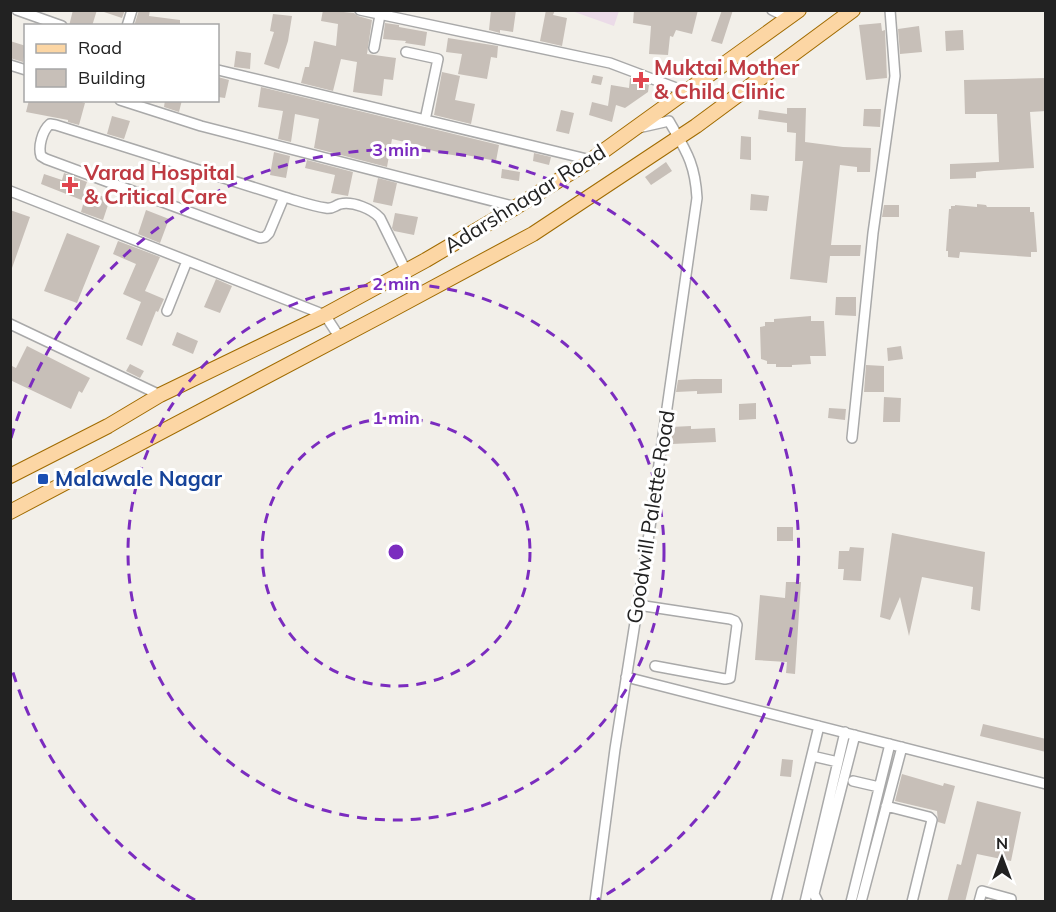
<svg xmlns="http://www.w3.org/2000/svg" width="1056" height="912" font-family="Mulish,sans-serif">
	<style>
		.industrial { fill: #ebdbe8 }
		.building { fill: #c7bfb8 }
		.lines { fill: none; stroke-linecap: round; stroke-linejoin: round }
		.street-casing { stroke: #a9a9a9; stroke-width: 12 }
		.primary-casing { stroke: #a06b00; stroke-width: 16 }
		.street { stroke: #fff; stroke-width: 9 }
		.primary { stroke: #fcd6a4; stroke-width: 14 }
		.ring { fill: none; stroke: #7b2cbf; stroke-width: 3; stroke-dasharray: 10 8 }
		.health-dot { fill: #e0444e; stroke: #fff; stroke-width: 2 }
		.transit-dot { fill: #1a4fb4; stroke: #fff; stroke-width: 2 }
		.labels { text-anchor: middle; stroke-width: 6; stroke-linejoin: round; paint-order: stroke }
		.health-label { font-size: 21px; font-weight: bold; fill: #be3a42; stroke: #fff; text-anchor: start }
		.street-label { font-size: 21px; fill: #222; stroke: #fff }
		.transit-label { font-size: 21px; font-weight: bold; fill: #164399; stroke: #fff; text-anchor: start }
		.centre { fill: #7b2cbf; stroke: #fff; stroke-width: 3 }
		.ring-label { font-size: 18px; text-anchor: middle; font-weight: bold; fill: #7b2cbf; stroke: #fff; stroke-width: 6; stroke-linejoin: round; paint-order: stroke }
	</style>
	<rect width="100%" height="100%" fill="#f2efe9"/>
	<path class="industrial" d="M569 10H619V11L614 26Z"/>
	<path class="building" d="M73 10H97L92 26H69Z
		M104 10H125L122 18 104 12Z
		M139 10H150L149 16 180 20V26H134Z
		M323 10 354 13 358 16 372 20 367 54 396 58 393 80 384 79 382 96 353 92 357 62 341 59 333 91 301 83 305 67H309L314 41 336 46 338 24 321 21Z
		M491 10H516L513 32 500 30V33L489 30Z
		M546 10H555L553 15 567 18 562 46 540 41Z
		M634 10H698L692 34 676 30 673 37 670 36 668 55 649 54 651 26 633 23Z
		M722 10H733L722 44 711 41Z
		M273 14 292 16 288 41 279 69 264 64 274 32 270 31Z
		M385 23 399 25V27L427 32 425 46 405 43 406 41 383 39Z
		M881 23 882 31 885 30 887 78 866 80 859 25Z
		M919 26 922 52 900 54 898 29Z
		M963 30 964 50 946 51 945 31Z
		M448 38 498 46 497 58 491 57 487 79 458 74 462 54 446 52Z
		M10 41 26 46 23 62 10 58Z
		M236 51 251 53 250 69 234 67Z
		M442 72 460 76 455 100 475 104 471 124 434 115Z
		M593 75 603 77 601 85 591 83Z
		M218 77 229 80 225 98 218 97Z
		M630 78 649 85 648 92 625 108 616 105 612 122 589 115 592 102 608 106 611 85 629 88Z
		M1046 78V111L1030 112 1034 168 984 171 976 172V178L950 179V164L999 162 997 114H965L964 80Z
		M261 87 499 145 496 161 466 155V157L446 154 426 149V147L392 139 387 167 314 148 319 119 295 114 291 142 278 139 283 111 258 107Z
		M29 100H75L85 103 79 125 68 122V120L26 112Z
		M165 100H182L179 112 164 107Z
		M787 108H806L805 142 843 147 871 148 870 172H857V167L840 165 831 245H861L860 256H830L827 283 790 279 803 161H795L796 133 787 132V123L758 119 759 110 787 114Z
		M864 109H881L880 127 863 126Z
		M561 110 574 113 569 134 556 131Z
		M112 116 130 121 124 139 107 134Z
		M741 136 751 137V160L740 159Z
		M274 152 290 156 286 178 270 175Z
		M534 153 551 157 549 165 533 161Z
		M307 160 353 172 348 196 331 193 335 175 305 168Z
		M666 162 672 171 651 185 645 177Z
		M502 169 520 172 519 181 501 178Z
		M64 173 87 182 84 190 110 199 103 220 81 212 84 201 41 184 44 174 62 180Z
		M378 178 397 183 392 206 373 202Z
		M751 194 769 196 767 211 750 210Z
		M977 204 986 205 987 207H1030V212H1034L1037 252H1031V257L960 252 959 258 948 257V251H946L949 209H951V206H955V205L977 207Z
		M884 205H899V217H882Z
		M10 210 30 217 12 268H10Z
		M146 210 169 219 160 243 138 234Z
		M395 213 418 217 414 235 394 231 392 228Z
		M67 233 100 246 77 303 44 291Z
		M118 241 160 257 145 291 164 299 158 312 156 311 142 346 126 339 141 302 123 294 136 264 113 254Z
		M216 279 232 286 220 313 204 307Z
		M836 297H856V316L835 315Z
		M811 316V321H824L826 356H810L811 364 792 365V367H776V364H767V361L761 359 760 327 765 326V322H774V319Z
		M177 332 198 341 193 354 172 345Z
		M27 346 90 378 82 393 79 391 71 409 10 380V365L16 368Z
		M901 346 903 359 888 361 887 348Z
		M130 364 144 371 140 378 126 371Z
		M866 365 884 366V392H864Z
		M694 379H722V393L697 394V391L676 392 678 380Z
		M884 397 901 398 900 422H883Z
		M756 403V419L739 420V404Z
		M829 408 846 409 845 420 828 418Z
		M691 426V429L715 428 716 442 672 444 671 427Z
		M777 527H793V541H777Z
		M892 533 985 552 980 611 971 609 973 587 922 577 909 636 900 597 890 620 880 617Z
		M850 547 864 548 861 581 843 580 844 569H838L839 551H849Z
		M786 582H801L795 674 786 673 787 662 755 660 760 595 785 598Z
		M983 724 1046 739V752L980 736Z
		M782 759 793 760 791 777 780 776Z
		M902 774 943 786 944 783 955 786 945 824 938 822 937 811 895 801Z
		M977 801 1021 812 1011 861 977 854 965 902H947L957 864 961 865Z"/>
	<g class="lines">
		<defs>
			<path id="street" d="M17 10 62 26
				M360 10 610 63 687 92
				M772 10 788 18
				M127 26 132 10
				M374 48 380 15
				M406 52 438 59 425 120
				M10 65 26 70
				M218 70 591 160
				M120 100 201 126 516 207
				M10 191 325 315 340 338
				M284 197 56 125 50 124C42 131 38 147 41 156L46 159 260 238 265 237 269 233 284 197C298 201 312 206 326 208 333 209 334 206 340 204 353 201 372 209 380 218L406 271
				M167 311 187 261
				M10 324 160 395
				M852 438 873 233 895 76 890 10
				M638 605 730 619 735 621 737 625 730 678 725 679 655 666
				M626 677 1046 784
				M812 756 838 762
				M853 781 879 787
				M886 806 929 817 932 820 912 902
				M595 902 615 749 649 534 697 198C695 163 686 151 669 121L638 128
				M776 902 819 726
				M805 902 845 732
				M818 902 814 894 855 735
				M851 902 890 744
				M861 902 902 747
				M979 902 982 891 1011 899V902"/>
			<path id="primary" d="M10 476 108 426 160 395 325 315 426 260 516 207 591 160 799 10
				M10 512 388 312 533 234 696 126 853 10"/>
		</defs>
		<use href="#street" class="street-casing"/>
		<use href="#primary" class="primary-casing"/>
		<use href="#street" class="street"/>
		<use href="#primary" class="primary"/>
	</g>
	<g class="ring">
		<circle cx="396" cy="552" r="134"/>
		<circle cx="396" cy="552" r="268"/>
		<path d="M195 900A402 402 0 0 1 11 666M11 438A402 402 0 1 1 597 900"/>
	</g>
	<g class="health-dot">
		<path d="M638 71h6v6h6v6h-6v6h-6v-6h-6v-6h6z"/>
		<path d="M67 176h6v6h6v6h-6v6h-6v-6h-6v-6h6z"/>
	</g>
	<rect class="transit-dot" x="37" y="473" width="12" height="12" rx="3"/>
	<g class="labels">
		<g class="health-label">
			<text x="654" y="75">Muktai Mother<tspan x="654" dy="24">&amp; Child Clinic</tspan></text>
			<text x="84" y="180">Varad Hospital<tspan x="84" dy="24">&amp; Critical Care</tspan></text>
		</g>
		<g class="street-label">
			<text transform="translate(525 199) rotate(-32)" y="7">Adarshnagar Road</text>
			<text transform="translate(651 517) rotate(-81)" y="7">Goodwill Palette Road</text>
		</g>
		<g class="transit-label">
			<text x="55" y="486">Malawale Nagar</text>
		</g>
	</g>
	<circle cx="396" cy="552" r="9" class="centre"/>
	<g class="ring-label">
		<text x="396" y="156">3 min</text>
		<text x="396" y="290">2 min</text>
		<text x="396" y="424">1 min</text>
	</g>
	<rect width="1056" height="912" fill="none" stroke="#222222" stroke-width="24"/>
	<rect x="24" y="24" width="195" height="78" fill="#ffffff" stroke="#a7a7a7" stroke-width="1.5"/>
	<rect x="36" y="44" width="30" height="9" fill="#fcd6a4" stroke="#a7a7a7" stroke-width="1.5"/>
	<text x="78" y="54" font-size="18" fill="#222222">Road</text>
	<rect x="36" y="69" width="30" height="18" fill="#c7bfb8" stroke="#a7a7a7" stroke-width="1.5"/>
	<text x="78" y="84" font-size="18" fill="#222222">Building</text>
	<g transform="translate(1002 858)" stroke="#ffffff" stroke-width="4.5" paint-order="stroke">
	<path d="M0-4.5L10 22L0 15L-10 22Z" fill="#222222"/>
	<text y="-9" font-size="16" font-weight="bold" text-anchor="middle" fill="#222222">N</text>
	</g>
</svg>
